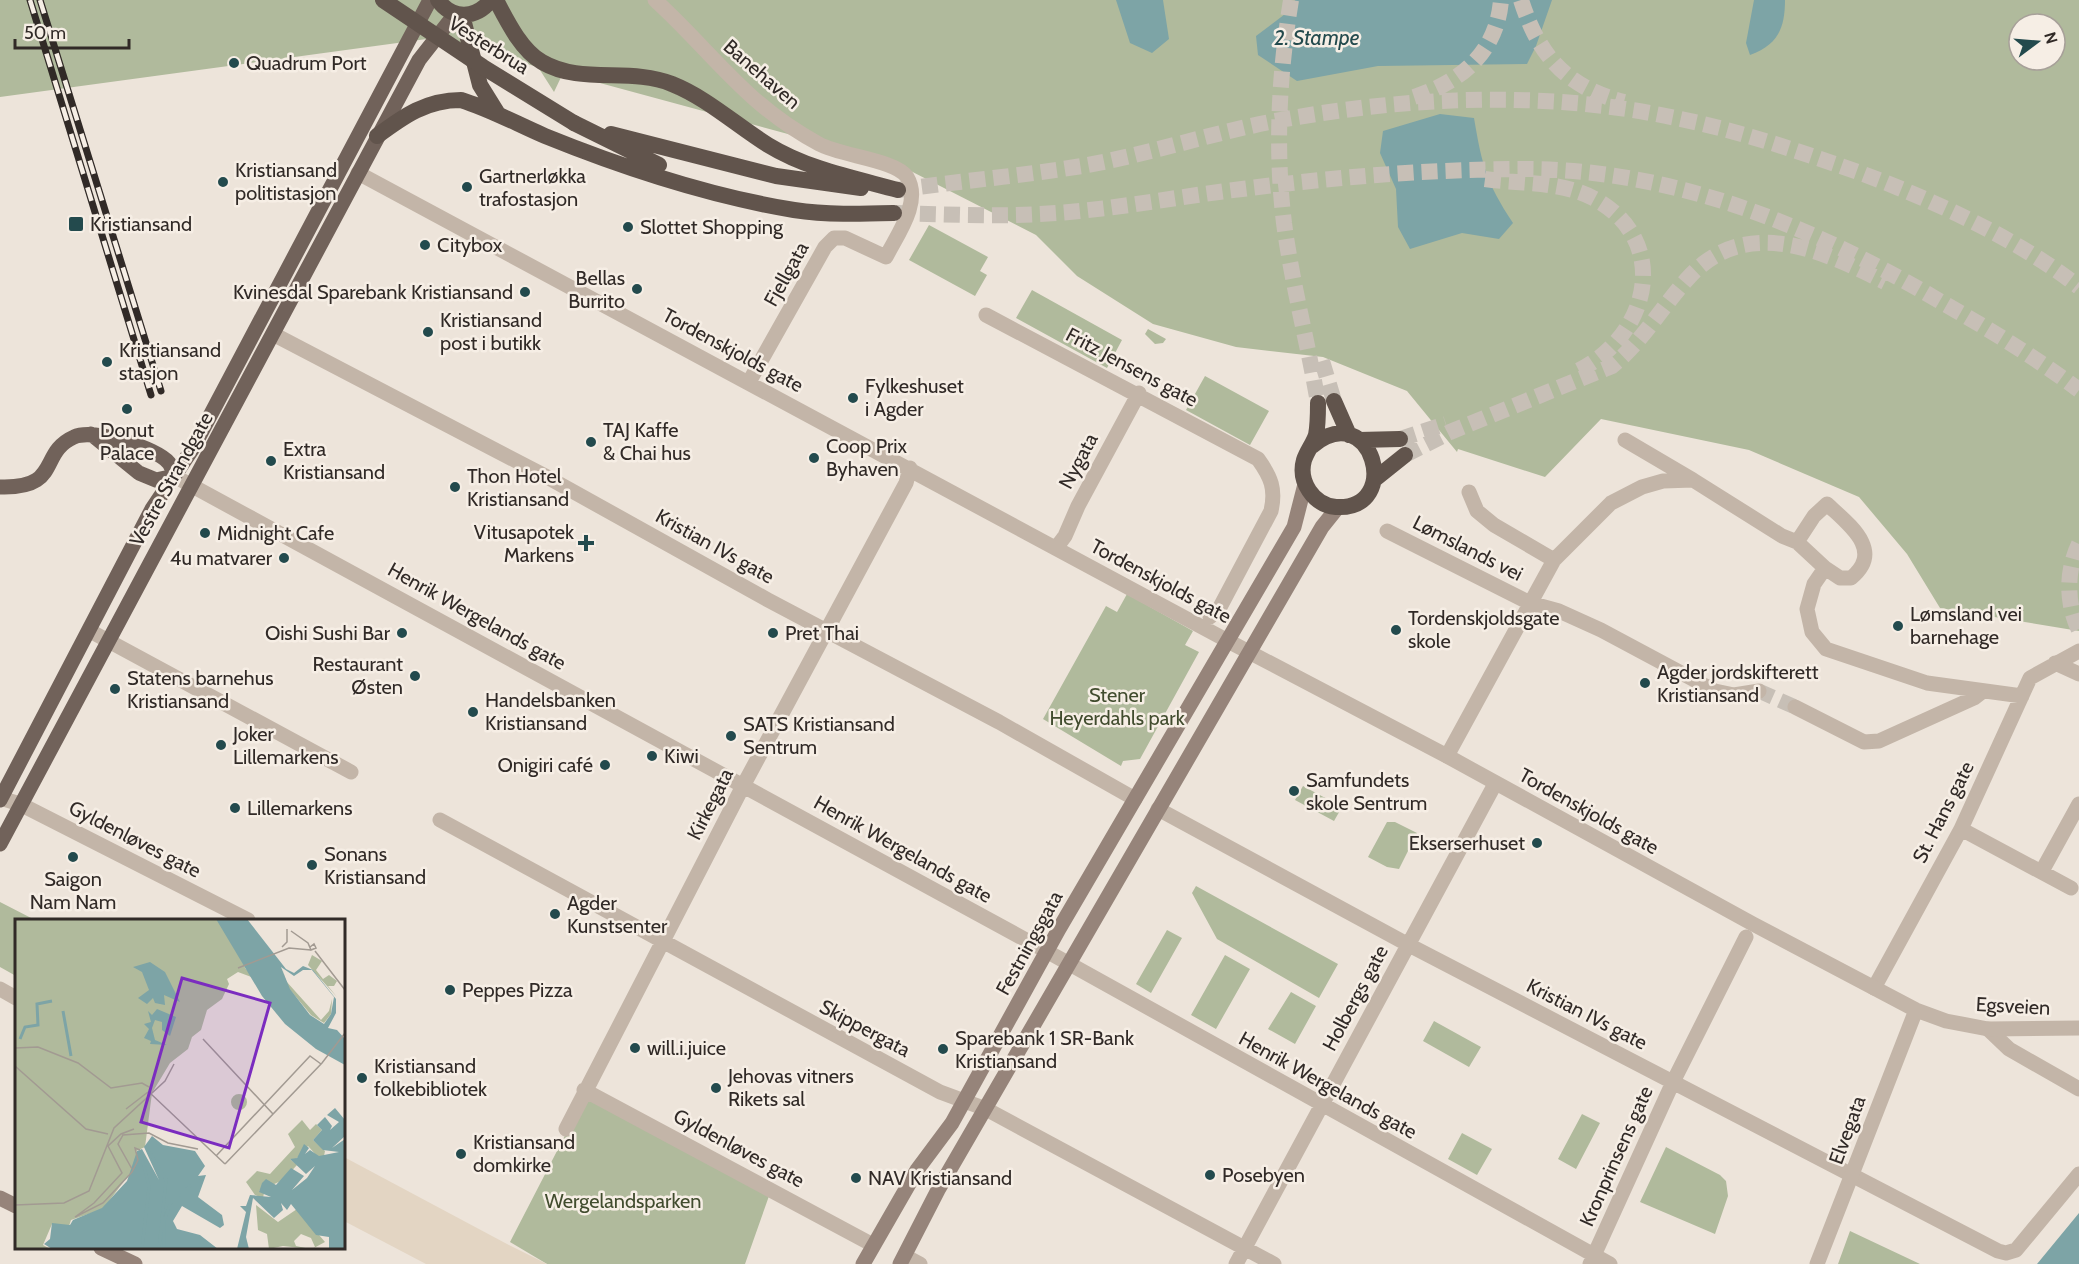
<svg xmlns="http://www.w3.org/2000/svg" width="2079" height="1264" font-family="Cabin,sans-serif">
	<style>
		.green { fill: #b0ba9c; fill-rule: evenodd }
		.plaza { fill: #e3d5c3 }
		.water { fill: #7da4a6 }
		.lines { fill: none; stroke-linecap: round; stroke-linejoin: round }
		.minor-tunnel { stroke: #c7bfb6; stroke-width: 15; stroke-dasharray: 15 8; stroke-linecap: butt }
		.trunk-tunnel { stroke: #c7bfb6; stroke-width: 16; stroke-dasharray: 16 8; stroke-linecap: butt }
		.minor { stroke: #c3b5a8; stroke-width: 15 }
		.tertiary { stroke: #c3b5a8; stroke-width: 15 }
		.secondary { stroke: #96847a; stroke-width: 15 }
		.primary { stroke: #71625a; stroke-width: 15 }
		.trunk { stroke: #61544c; stroke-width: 16 }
		.rail-casing { stroke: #312a27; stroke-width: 7 }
		.rail { stroke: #f6eee5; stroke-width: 4.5; stroke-dasharray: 14; stroke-linecap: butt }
		.trunk-bridge { stroke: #61544c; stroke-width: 16 }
		.poi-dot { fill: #234a4d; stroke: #f6eee5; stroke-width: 2 }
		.labels { text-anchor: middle; stroke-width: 5; stroke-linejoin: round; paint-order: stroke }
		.street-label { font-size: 20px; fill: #312a27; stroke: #f6eee5 }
		.poi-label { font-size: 20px; fill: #312a27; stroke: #f6eee5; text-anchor: start }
		.park-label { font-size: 20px; fill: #414c2e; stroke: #f6eee5 }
		.water-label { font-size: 21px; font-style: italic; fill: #234a4d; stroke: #f6eee5 }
		.inset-river { fill: none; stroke: #7da4a6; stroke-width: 3 }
		.inset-road { fill: none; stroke: #a29a92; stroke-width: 1.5 }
		.view { fill: #7b2cbf; fill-opacity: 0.15; stroke: #7b2cbf; stroke-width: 3 }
		.inset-edge { fill: none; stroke: #312a27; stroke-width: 3 }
	</style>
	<rect width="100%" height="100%" fill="#ede4da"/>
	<path class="green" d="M0 0H2079V631L1940 608 1907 554 1859 497 1749 450 1601 419 1545 477 1458 449 1457 452 1407 391 1323 357 1236 347 1153 324 1077 276 1036 235 895 163 563 73 554 92 538 67 434 38 0 97ZM2019 24H2055V60H2019Z
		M929 225 988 257 980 271 987 275 975 296 909 260Z
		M1032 290 1122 340 1107 368 1016 318Z
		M1148 329 1166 339 1163 343 1155 344 1145 334Z
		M1205 376 1269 411 1250 445 1186 410Z
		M1127 594 1193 631 1185 645 1199 652 1140 759 1123 761 1121 766 1043 719 1106 606 1117 612Z
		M1303 786 1342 807 1334 821 1295 800Z
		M1387 822H1395L1417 833 1399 869 1387 867 1368 857Z
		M1196 886 1338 964 1319 998 1217 939 1192 893Z
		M0 902 35 920H16V976L0 967Z
		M1167 930 1182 938 1151 993 1136 984Z
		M1225 955 1250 969 1216 1029 1191 1015Z
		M1291 992 1316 1006 1295 1044 1268 1029Z
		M1434 1021 1481 1047 1469 1067 1423 1041Z
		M588 1091 769 1196 745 1264H547L510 1242Z
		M1582 1114 1600 1123 1576 1169 1558 1159Z
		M1462 1133 1492 1149 1477 1175 1448 1159Z
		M1666 1147 1720 1175 1726 1181 1728 1196 1715 1234 1640 1202Z
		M1850 1231 1920 1264H1838Z"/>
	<path class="plaza" d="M344 1157 507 1244 547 1264H426L344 1221Z"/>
	<path class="water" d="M1116 0H1163L1169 39 1152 53 1130 43Z
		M1295 0H1552L1536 46 1527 64 1378 66 1297 81 1258 55 1256 36 1293 8Z
		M1754 0H1785C1785 28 1778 45 1750 55L1746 43Z
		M1440 114 1474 118C1482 165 1486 182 1513 223L1499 239 1462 233 1410 249 1398 227 1396 189 1380 153 1383 131Z
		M2079 1213V1264H2037Z"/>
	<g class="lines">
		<path class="minor-tunnel" d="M1759 691 1795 707"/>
		<path class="trunk-tunnel" d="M1291 0C1279 74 1275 148 1284 223 1292 284 1308 343 1318 403
			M1521 0C1539 56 1566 87 1624 102
			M1414 97C1461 82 1497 52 1501 0
			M1485 179C1521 184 1560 181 1593 198 1674 241 1649 340 1573 373
			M898 190C959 181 1021 176 1082 166 1151 154 1217 131 1286 119 1410 97 1542 91 1666 116 1723 127 1778 144 1832 163 1910 189 2015 236 2079 287
			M896 213C943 214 991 217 1039 214 1107 211 1174 197 1242 189 1336 177 1433 169 1528 169 1678 170 1816 228 1943 303 1989 329 2036 358 2079 390
			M1322 361 1334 401
			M1400 439 1446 424
			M1405 455 1450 432 1612 366C1643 341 1663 305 1690 276 1747 215 1824 251 1885 282
			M2079 544C2066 571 2066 603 2079 630"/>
		<path class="minor" d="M655 0C713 53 746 105 819 144 841 156 896 160 907 177 922 202 897 235 886 257L845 238H834L825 247 749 382
			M358 173 1228 641
			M986 315 1258 459C1271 477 1276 489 1271 511L1219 609 1210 617
			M273 334 547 477 768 600 999 722 1135 799
			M1625 440 1693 480
			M174 476 1048 952 1610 1264
			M1469 492 1477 511 1494 525 1554 560
			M1387 531 1530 603 1559 611 1601 630 1715 691 1734 695 1759 691
			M1797 542 1814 516 1827 504C1848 524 1885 550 1851 578H1840L1825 568
			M1056 548 1065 536 1078 506 1139 393
			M90 631 351 772
			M2055 663 2079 674
			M1795 707 1864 742 1879 741 1974 698 1983 691
			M1447 756 1554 560 1611 503 1642 487 1663 481 1693 480 1782 536 1797 542 1825 568 1814 584 1807 609 1812 632 1826 649 1927 683 2022 696
			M0 798 20 804 248 920
			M1158 809 1407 944 1998 1251 2006 1253 2016 1250 2079 1174
			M440 820 940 1092 986 1109 1274 1264
			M1961 829 2071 888
			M2042 871 2079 804
			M1874 988 1961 829 2030 678 2079 651
			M0 989 16 998
			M1988 1029 2009 1049 2079 1089
			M584 1090 873 1245
			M566 1129 743 786 906 483 910 468
			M905 1256 920 1264
			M1236 1264 1495 784
			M1590 1264 1673 1082 1746 937"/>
		<path class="tertiary" d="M1228 641 1447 756 1753 924 1916 1010 1946 1021 1988 1029 2079 1028
			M1817 1264 1916 1010"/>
		<path class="secondary" d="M0 1198 16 1206
			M101 1248 135 1264
			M863 1264 917 1170 952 1123 1059 929 1294 527 1305 484
			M900 1264 938 1190 1322 527 1338 507"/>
		<path class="primary" d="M91 434 139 473 156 480 174 476
			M0 487C62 489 38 453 74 437 93 428 157 448 169 463 172 467 173 473 174 476
			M0 800 152 509 193 448 430 0
			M0 844 419 60 455 14"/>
		<path class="trunk" d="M438 0C452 20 476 19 491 0
			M496 0C507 21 521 50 542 62 581 85 630 67 672 84 707 98 736 125 768 145 807 169 854 178 898 190
			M462 15 480 85 498 114
			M574 123 659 165
			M611 134 776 176 861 188
			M377 136C404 116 426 100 461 100 490 109 517 124 545 136 624 168 709 196 794 210 827 215 860 214 894 213
			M1334 401 1349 435
			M1359 440 1400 439
			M1312 446C1372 396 1404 511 1336 507 1313 505 1298 481 1304 460 1307 451 1313 444 1316 435 1318 425 1318 414 1318 403
			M1375 479 1405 455"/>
		<defs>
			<path id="rail" d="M30 0 151 395
				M40 0 161 391"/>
		</defs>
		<use href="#rail" class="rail-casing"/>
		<use href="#rail" class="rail"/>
		<path class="trunk-bridge" d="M383 0 483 67 574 123"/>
	</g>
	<g class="poi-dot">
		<circle cx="234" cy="63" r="6"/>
		<circle cx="223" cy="182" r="6"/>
		<circle cx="467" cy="187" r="6"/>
		<rect x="68" y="216" width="16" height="16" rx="3"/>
		<circle cx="628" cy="227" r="6"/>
		<circle cx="425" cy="245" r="6"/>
		<circle cx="637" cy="289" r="6"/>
		<circle cx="525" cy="292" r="6"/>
		<circle cx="428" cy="332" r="6"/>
		<circle cx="107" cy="362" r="6"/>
		<circle cx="853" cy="398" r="6"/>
		<circle cx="127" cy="409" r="6"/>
		<circle cx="591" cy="442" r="6"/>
		<circle cx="814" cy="458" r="6"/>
		<circle cx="271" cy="461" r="6"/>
		<circle cx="455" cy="487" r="6"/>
		<circle cx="205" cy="533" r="6"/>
		<path d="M583 534h6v6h6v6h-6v6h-6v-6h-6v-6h6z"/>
		<circle cx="284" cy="558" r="6"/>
		<circle cx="1898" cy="626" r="6"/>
		<circle cx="1396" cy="630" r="6"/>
		<circle cx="402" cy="633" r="6"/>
		<circle cx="773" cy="633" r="6"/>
		<circle cx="415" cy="676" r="6"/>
		<circle cx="1645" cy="683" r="6"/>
		<circle cx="115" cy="689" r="6"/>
		<circle cx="473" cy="712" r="6"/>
		<circle cx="731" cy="736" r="6"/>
		<circle cx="221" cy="745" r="6"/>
		<circle cx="652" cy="756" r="6"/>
		<circle cx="605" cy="765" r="6"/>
		<circle cx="1294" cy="791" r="6"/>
		<circle cx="235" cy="808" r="6"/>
		<circle cx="1537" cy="843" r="6"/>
		<circle cx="73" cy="857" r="6"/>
		<circle cx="312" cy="865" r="6"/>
		<circle cx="555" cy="914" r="6"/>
		<circle cx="450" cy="990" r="6"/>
		<circle cx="635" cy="1048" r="6"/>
		<circle cx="943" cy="1049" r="6"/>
		<circle cx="362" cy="1078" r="6"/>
		<circle cx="716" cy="1088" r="6"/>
		<circle cx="461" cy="1154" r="6"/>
		<circle cx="1210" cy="1175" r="6"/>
		<circle cx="856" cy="1178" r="6"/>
	</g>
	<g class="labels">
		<g class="street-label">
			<text transform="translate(489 45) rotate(32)" y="7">Vesterbrua</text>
			<text transform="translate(762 74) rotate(41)" y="7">Banehaven</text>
			<text transform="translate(786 274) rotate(-61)" y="7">Fjellgata</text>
			<text transform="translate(733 350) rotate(28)" y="7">Tordenskjolds gate</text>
			<text transform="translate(1132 367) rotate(28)" y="7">Fritz Jensens gate</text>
			<text transform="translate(1078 461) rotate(-62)" y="7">Nygata</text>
			<text transform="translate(171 479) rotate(-61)" y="7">Vestre Strandgate</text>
			<text transform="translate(715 546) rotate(29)" y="7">Kristian IVs gate</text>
			<text transform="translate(1468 548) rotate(27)" y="7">Lømslands vei</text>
			<text transform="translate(1161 581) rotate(28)" y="7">Tordenskjolds gate</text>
			<text transform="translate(477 616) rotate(29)" y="7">Henrik Wergelands gate</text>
			<text transform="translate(710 804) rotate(-63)" y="7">Kirkegata</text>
			<text transform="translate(1589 811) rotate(29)" y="7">Tordenskjolds gate</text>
			<text transform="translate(1943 812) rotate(-63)" y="7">St. Hans gate</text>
			<text transform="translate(135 839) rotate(27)" y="7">Gyldenløves gate</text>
			<text transform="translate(903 849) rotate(29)" y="7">Henrik Wergelands gate</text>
			<text transform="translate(1029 943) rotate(-61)" y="7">Festningsgata</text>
			<text transform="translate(1355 998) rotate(-62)" y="7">Holbergs gate</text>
			<text transform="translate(2013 1006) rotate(3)" y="7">Egsveien</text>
			<text transform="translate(1587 1014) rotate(27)" y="7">Kristian IVs gate</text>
			<text transform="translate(865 1028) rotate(28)" y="7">Skippergata</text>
			<text transform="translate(1328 1085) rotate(29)" y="7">Henrik Wergelands gate</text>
			<text transform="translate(1847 1130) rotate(-70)" y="7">Elvegata</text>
			<text transform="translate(739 1148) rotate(28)" y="7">Gyldenløves gate</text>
			<text transform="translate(1616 1156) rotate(-66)" y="7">Kronprinsens gate</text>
		</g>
		<g class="poi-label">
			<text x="246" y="70">Quadrum Port</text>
			<text x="235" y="177">Kristiansand<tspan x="235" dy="23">politistasjon</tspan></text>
			<text x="479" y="183">Gartnerløkka<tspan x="479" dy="23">trafostasjon</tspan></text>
			<text x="90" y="231">Kristiansand</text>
			<text x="640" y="234">Slottet Shopping</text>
			<text x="437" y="252">Citybox</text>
			<text x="625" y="285" text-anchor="end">Bellas<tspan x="625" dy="23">Burrito</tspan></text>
			<text x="513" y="299" text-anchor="end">Kvinesdal Sparebank Kristiansand</text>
			<text x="440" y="327">Kristiansand<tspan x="440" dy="23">post i butikk</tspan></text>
			<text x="119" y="357">Kristiansand<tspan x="119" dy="23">stasjon</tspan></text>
			<text x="865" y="393">Fylkeshuset<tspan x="865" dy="23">i Agder</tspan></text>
			<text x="127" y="437" text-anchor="middle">Donut<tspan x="127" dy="23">Palace</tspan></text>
			<text x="603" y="437">TAJ Kaffe<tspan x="603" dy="23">&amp; Chai hus</tspan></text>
			<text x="826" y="453">Coop Prix<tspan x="826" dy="23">Byhaven</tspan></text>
			<text x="283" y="456">Extra<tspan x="283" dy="23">Kristiansand</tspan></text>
			<text x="467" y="483">Thon Hotel<tspan x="467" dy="23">Kristiansand</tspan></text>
			<text x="574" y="539" text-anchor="end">Vitusapotek<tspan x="574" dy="23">Markens</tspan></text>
			<text x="217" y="540">Midnight Cafe</text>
			<text x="272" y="565" text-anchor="end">4u matvarer</text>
			<text x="1910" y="621">Lømsland vei<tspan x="1910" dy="23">barnehage</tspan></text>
			<text x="1408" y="625">Tordenskjoldsgate<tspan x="1408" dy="23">skole</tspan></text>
			<text x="390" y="640" text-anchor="end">Oishi Sushi Bar</text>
			<text x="785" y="640">Pret Thai</text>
			<text x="403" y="671" text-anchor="end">Restaurant<tspan x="403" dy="23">Østen</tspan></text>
			<text x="1657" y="679">Agder jordskifterett<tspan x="1657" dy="23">Kristiansand</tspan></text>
			<text x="127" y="685">Statens barnehus<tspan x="127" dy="23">Kristiansand</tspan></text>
			<text x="485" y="707">Handelsbanken<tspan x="485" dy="23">Kristiansand</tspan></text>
			<text x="743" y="731">SATS Kristiansand<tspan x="743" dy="23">Sentrum</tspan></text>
			<text x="233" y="741">Joker<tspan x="233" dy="23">Lillemarkens</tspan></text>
			<text x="664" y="763">Kiwi</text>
			<text x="593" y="772" text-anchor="end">Onigiri café</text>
			<text x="1306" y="787">Samfundets<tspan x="1306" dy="23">skole Sentrum</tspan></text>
			<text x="247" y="815">Lillemarkens</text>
			<text x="1525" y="850" text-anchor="end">Ekserserhuset</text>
			<text x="324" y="861">Sonans<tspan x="324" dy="23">Kristiansand</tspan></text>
			<text x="73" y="886" text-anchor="middle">Saigon<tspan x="73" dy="23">Nam Nam</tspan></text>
			<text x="567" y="910">Agder<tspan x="567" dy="23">Kunstsenter</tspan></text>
			<text x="462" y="997">Peppes Pizza</text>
			<text x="955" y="1045">Sparebank 1 SR-Bank<tspan x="955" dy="23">Kristiansand</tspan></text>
			<text x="647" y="1055">will.i.juice</text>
			<text x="374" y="1073">Kristiansand<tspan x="374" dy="23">folkebibliotek</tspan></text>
			<text x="728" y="1083">Jehovas vitners<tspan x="728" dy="23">Rikets sal</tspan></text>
			<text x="473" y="1149">Kristiansand<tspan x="473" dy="23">domkirke</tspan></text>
			<text x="1222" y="1182">Posebyen</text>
			<text x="868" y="1185">NAV Kristiansand</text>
		</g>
		<g class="park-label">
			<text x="1117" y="702">Stener<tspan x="1117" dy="23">Heyerdahls park</tspan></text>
			<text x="623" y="1208">Wergelandsparken</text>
		</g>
		<g class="water-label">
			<text x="1317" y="45">2. Stampe</text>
		</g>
	</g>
	<g transform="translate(15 919)">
		<rect width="330" height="330" fill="#ede4da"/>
		<path d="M0 0H214L230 49 239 59 223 53 212 60 214 65 207 80 192 91 186 111 177 118 173 130 155 144 137 174 130 228 121 232 125 241 88 290 56 301 54 307 37 305 28 326 35 330H0ZM297 36 307 42 301 51 308 60 314 56 322 62 319 67H313L322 78 293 46ZM267 48 271 62 306 101 314 92 317 80 316 95 309 104 296 96 272 67ZM216 183a8 8 0 1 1 16 0a8 8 0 1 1-16 0ZM287 201 295 211 301 205 307 211 298 221 310 232 309 237H302L293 227 281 240H275L282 246 268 261 244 272 249 274 248 279 240 276 231 263 242 252 255 255 280 228 273 215ZM241 286 263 303 282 290 310 323 297 330 300 328 296 319 286 315 279 322 281 327 295 330 268 327 254 330 252 315 243 311Z" fill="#b0ba9c"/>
		<path d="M201 0H232L271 50 279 54 288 47 298 51 321 80V94L313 109 322 111 330 120V146L301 130 270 105 247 77ZM266 48 279 57 288 51H297L319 78 316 95 309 105 295 96 275 70ZM135 43 150 53 165 83 149 76 150 86 140 84 138 79 132 85 123 79 134 71 127 53 118 48ZM142 90 161 98 155 117 147 111V103L140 101 137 109 140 121 152 126 135 125 136 122 129 119 134 110 129 105 136 103 133 92 137 96ZM320 189 330 201V217L317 229 330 220V330L314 329V318L301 316 276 285 272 291 266 284 268 291 259 299 238 279 231 318 234 330H222L231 293 225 287H231L235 276 256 278 244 273 247 264 251 260 261 266 276 249 289 257 277 271 292 259 300 247 291 255 275 240 282 239 289 225 294 229 290 235 295 231 304 237 324 233 308 231 298 221 307 211 302 206 310 198 317 207 315 211 324 203 312 196ZM137 217 148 226 180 232 190 247 183 257 191 256 183 278 207 296 209 306 205 309 167 287 158 302 162 310 185 316 203 330H37L29 325 35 320 37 304 55 306 58 301 87 289 112 262 122 232 127 230 144 261 129 228Z" fill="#7da4a6" fill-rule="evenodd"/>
		<path class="inset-river" d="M48 92 56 137M5 120 10 108 23 106 22 85 37 82M133 231 151 260 144 330M126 235 134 268 127 330M149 330V302L155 285 185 258"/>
		<path class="inset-road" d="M276 12 293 24 296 31 301 29 299 25 295 28M267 28 272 23V10M300 32 330 71M223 49 274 29 296 31M188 120 258 195M0 129 23 128 63 144 96 169 127 164 134 168M0 147 71 210 93 215M134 173 210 245M111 190 133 173M119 210 106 215 93 227 107 254 79 284 60 298 88 284 117 253 123 241 120 229 125 231M201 237 295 137 306 145M210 245 307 144 330 114M117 250 103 225 108 216 134 214 153 224 183 230M0 286 49 284 74 272 99 209 150 162 159 145"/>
		<path class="view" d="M167 59 255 84 214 229 126 203Z"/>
		<rect width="330" height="330" class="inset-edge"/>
	</g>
	<g transform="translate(2037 42) rotate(74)"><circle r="28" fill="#f6eee5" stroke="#a7a099" stroke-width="1.5"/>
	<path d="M0-4.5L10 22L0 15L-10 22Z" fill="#234a4d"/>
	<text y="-9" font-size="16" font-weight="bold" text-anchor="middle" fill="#312a27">N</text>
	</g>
	<path d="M15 39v9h114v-9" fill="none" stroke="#312a27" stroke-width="3"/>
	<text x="24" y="39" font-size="18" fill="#312a27" stroke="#f6eee5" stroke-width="4.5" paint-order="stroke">50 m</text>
</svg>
